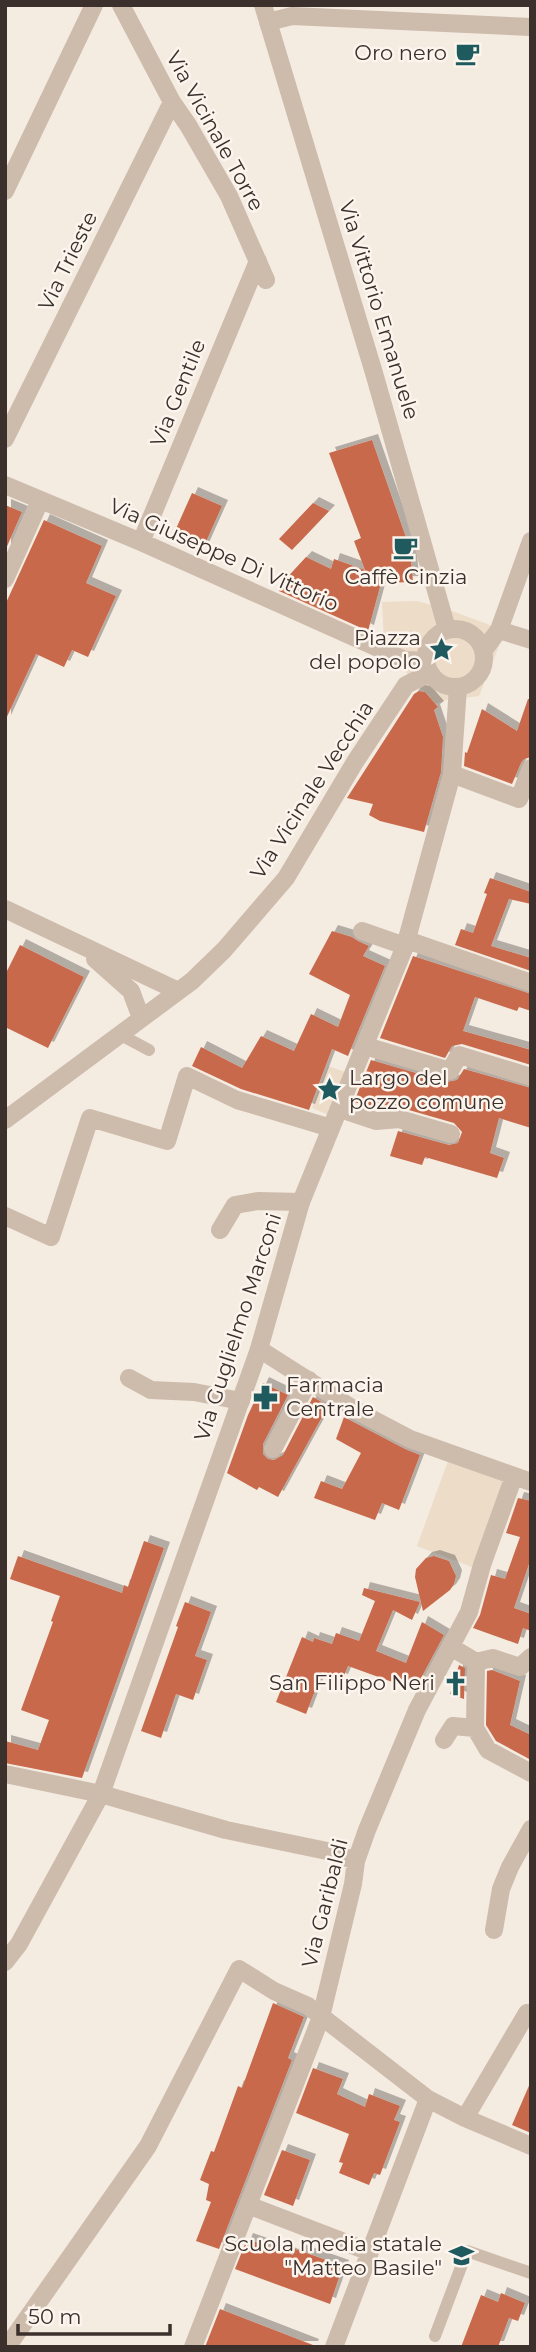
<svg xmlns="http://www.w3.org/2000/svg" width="536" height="2352" font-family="Montserrat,sans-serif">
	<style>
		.plaza { fill: #ecdcc8 }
		.building { fill: #c8694b; filter: url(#shadow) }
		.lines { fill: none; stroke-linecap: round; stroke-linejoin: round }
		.service { stroke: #cdbbac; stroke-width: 12 }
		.minor { stroke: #cdbbac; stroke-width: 18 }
		.tertiary { stroke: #cdbbac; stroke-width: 18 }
		.labels { text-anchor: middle; stroke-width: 5; stroke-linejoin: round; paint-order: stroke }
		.poi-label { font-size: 21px; fill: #3b302b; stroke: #fbf5ee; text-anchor: end }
		.street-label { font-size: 21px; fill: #3b302b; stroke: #fbf5ee }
	</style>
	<defs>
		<filter id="shadow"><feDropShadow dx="6" dy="-6" stdDeviation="0" flood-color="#0004"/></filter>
	</defs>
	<rect width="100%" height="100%" fill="#f4ebe1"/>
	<path class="plaza" d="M417 601 452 611 490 625 502 638 479 696 446 700 435 704 404 670 385 661 382 602Z
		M328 1066 345 1072 329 1115 312 1108Z
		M448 1461 509 1484 477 1569 417 1546Z"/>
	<path class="building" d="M372 440 410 549 413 582 381 583 368 631 279 591 283 582 306 557 331 569 334 559 365 570 354 541 361 538 329 453Z
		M192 493 222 506 201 553 171 540Z
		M313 503 329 511 292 550 279 539Z
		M5 505 22 512 5 551Z
		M44 520 102 546 86 583 116 596 88 657 72 650 64 667 36 654 5 721V605Z
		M419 691 425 692 438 707 434 710 443 737 441 772 424 832 380 821 369 815 373 804 347 798 414 694Z
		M528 699H531V757L524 759 521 763 512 784 464 766 465 752 467 753 482 709 517 731Z
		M490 878 531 892V904L509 899 491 946 531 958V971L455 945 461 929 473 933 487 894 484 893Z
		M332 931 352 937 358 941 369 946 363 956 385 966 348 1056 332 1049 309 1110 241 1089 192 1066 201 1047 242 1068 261 1036 294 1051 311 1014 338 1027 350 995 309 974Z
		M20 945 84 977 48 1048 5 1027V975Z
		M413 956 531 994V1011L519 1007 517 1011 475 997 463 1031 531 1050V1065L462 1044 452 1046 445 1058 380 1038Z
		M371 1060 447 1082 457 1080 464 1069 531 1088V1128L499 1118 490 1153 504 1158 497 1178 425 1157 422 1165 390 1156 398 1131 449 1145 458 1143 462 1132 454 1123 402 1108 377 1109 354 1102Z
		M263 1383 288 1395 263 1444V1454L268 1459 274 1460 283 1455 313 1397 328 1406 278 1497 259 1487 257 1490 227 1473 248 1415Z
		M344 1417 405 1449 420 1455 399 1510 382 1503 375 1520 314 1498 321 1481 342 1489 361 1453 336 1439Z
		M518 1498 531 1501V1558L514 1608 531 1614V1631L523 1628 518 1644 473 1628 480 1615 491 1575 505 1579 520 1537 506 1533Z
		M144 1541 164 1548 82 1778 5 1763V1741L38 1750 49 1720 21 1710 53 1622 51 1621 60 1596 10 1579 18 1556 122 1593 124 1585 128 1587Z
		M434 1556 449 1561 456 1576 454 1584 450 1590 423 1611 415 1577 416 1569 426 1558Z
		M364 1588 420 1602 412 1620 393 1610 376 1651 406 1663 422 1622 444 1635 419 1682 413 1680 409 1688 348 1666 342 1680 322 1672 306 1714 276 1702 302 1637 313 1642 314 1638 332 1644 336 1633 359 1641 375 1601 362 1595Z
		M185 1602 211 1612 195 1656 207 1660 193 1700 176 1694 161 1738 141 1731 178 1627 176 1626Z
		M459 1665 465 1668 464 1699 450 1694Z
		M492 1670 520 1681 510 1725 531 1735V1760L496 1741 486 1725 487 1671Z
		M273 2003 304 2017 288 2058 292 2060 219 2249 196 2241 211 2202 206 2200 209 2184 200 2180 211 2151 214 2152 238 2086 242 2088Z
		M313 2068 343 2079 337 2094 365 2107 369 2094 400 2106 394 2120 400 2122 380 2175 374 2173 369 2185 339 2173 343 2163 339 2162 349 2134 296 2113Z
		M531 2081V2133L512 2125Z
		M282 2150 310 2160 293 2206 264 2195Z
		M247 2239 293 2255 295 2249 343 2266 330 2304 235 2269Z
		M501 2293 525 2303 518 2321 509 2318 498 2347H461L481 2295 498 2302Z
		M220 2309 313 2345 312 2347H205Z"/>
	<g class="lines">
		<path class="service" d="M119 1034 149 1050
			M435 2336 467 2251 531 2273"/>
		<path class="minor" d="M121 5 172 102 188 125 229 196 266 280
			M268 22 292 16 531 27
			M5 191 94 5
			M5 439 172 102
			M5 485 141 542 405 660 426 661
			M141 542 258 261
			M5 579 40 501
			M499 630 531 541
			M452 774 519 799 531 768
			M5 909 178 991
			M362 931 405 946
			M407 940 531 983
			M95 959 131 991 141 1018
			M365 1046 450 1071 459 1055 531 1077
			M340 1109 376 1121 399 1119 451 1134
			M5 1120 192 981 224 950 286 878 355 762 406 685 430 673
			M5 1216 51 1237 90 1118 167 1141 187 1076 237 1100 331 1128
			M220 1230 235 1205 258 1201 301 1202
			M259 1349 355 1410 410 1439 531 1482
			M129 1378 151 1390 194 1392 241 1401
			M273 1449 309 1380
			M451 1647 476 1662 475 1728 488 1750 531 1773
			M476 1662 493 1658 520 1667 531 1657
			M444 1740 453 1726 475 1728
			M5 1774 101 1794 226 1830 327 1851 356 1861
			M494 1930 501 1889 510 1867 531 1829
			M465 2118 527 2013
			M248 2205 370 2252
			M7 2347 148 2146 239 1969 274 1991 308 2006 428 2099 465 2118 531 2146
			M193 2347 321 2017 353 1884 356 1861 367 1830 417 1710 469 1612 482 1565 514 1476
			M334 2347 428 2099"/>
		<path class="tertiary" d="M263 5 374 373 447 629
			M426 658a29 29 0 1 1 58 0a29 29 0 1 1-58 0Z
			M483 651 499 630 531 640
			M5 1962 19 1944 101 1794 259 1349 301 1202 405 946 452 774 458 687"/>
	</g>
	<defs>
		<symbol id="cafe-bare" viewBox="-9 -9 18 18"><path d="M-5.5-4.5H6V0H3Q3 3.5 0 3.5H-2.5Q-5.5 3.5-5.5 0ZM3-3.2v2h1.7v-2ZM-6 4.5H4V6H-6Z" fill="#1f5a5e" stroke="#fbf5ee" stroke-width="2.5" paint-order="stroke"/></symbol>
		<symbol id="sight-bare" viewBox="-9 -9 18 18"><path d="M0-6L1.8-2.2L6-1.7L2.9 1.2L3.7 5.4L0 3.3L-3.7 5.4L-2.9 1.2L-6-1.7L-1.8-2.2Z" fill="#1f5a5e" stroke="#fbf5ee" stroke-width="2.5" paint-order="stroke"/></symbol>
		<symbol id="pharmacy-bare" viewBox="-9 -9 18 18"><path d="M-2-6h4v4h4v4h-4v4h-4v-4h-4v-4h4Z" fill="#1f5a5e" stroke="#fbf5ee" stroke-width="2.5" paint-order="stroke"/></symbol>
		<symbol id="church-bare" viewBox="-9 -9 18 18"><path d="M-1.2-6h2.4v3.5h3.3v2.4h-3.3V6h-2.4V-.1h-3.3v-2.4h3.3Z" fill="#1f5a5e" stroke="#fbf5ee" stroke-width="2.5" paint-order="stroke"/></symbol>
		<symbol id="school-bare" viewBox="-9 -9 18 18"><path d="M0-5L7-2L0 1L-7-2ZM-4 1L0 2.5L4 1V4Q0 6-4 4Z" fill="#1f5a5e" stroke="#fbf5ee" stroke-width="2.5" paint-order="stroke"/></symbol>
	</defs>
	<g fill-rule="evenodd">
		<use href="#cafe-bare" x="450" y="36" width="35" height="35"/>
		<use href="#cafe-bare" x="388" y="530" width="35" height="35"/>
		<use href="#sight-bare" x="424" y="632" width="35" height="35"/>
		<use href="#sight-bare" x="312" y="1072" width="35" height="35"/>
		<use href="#pharmacy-bare" x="248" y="1380" width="35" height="35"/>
		<use href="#church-bare" x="438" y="1666" width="35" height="35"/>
		<use href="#school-bare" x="444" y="2238" width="35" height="35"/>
	</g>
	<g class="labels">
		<g class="poi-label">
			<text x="447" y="60">Oro nero</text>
			<text x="406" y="584" text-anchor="middle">Caffè Cinzia</text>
			<text x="421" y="645">Piazza<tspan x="421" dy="24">del popolo</tspan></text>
			<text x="349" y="1085" text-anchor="start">Largo del<tspan x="349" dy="24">pozzo comune</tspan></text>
			<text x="286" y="1392" text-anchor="start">Farmacia<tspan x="286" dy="24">Centrale</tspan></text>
			<text x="435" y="1690">San Filippo Neri</text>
			<text x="442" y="2251">Scuola media statale<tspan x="442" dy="24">"Matteo Basile"</tspan></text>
		</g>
		<g class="street-label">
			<text transform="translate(215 131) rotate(61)" y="7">Via Vicinale Torre</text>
			<text transform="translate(68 261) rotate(-64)" y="7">Via Trieste</text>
			<text transform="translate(379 310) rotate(73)" y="7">Via Vittorio Emanuele</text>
			<text transform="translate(178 393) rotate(-68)" y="7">Via Gentile</text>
			<text transform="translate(224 555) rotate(24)" y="7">Via Giuseppe Di Vittorio</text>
			<text transform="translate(312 790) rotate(-57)" y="7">Via Vicinale Vecchia</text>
			<text transform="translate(238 1327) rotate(-72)" y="7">Via Guglielmo Marconi</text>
			<text transform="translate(325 1903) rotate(-76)" y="7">Via Garibaldi</text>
		</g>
	</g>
	<rect width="536" height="2352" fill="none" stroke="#3b302b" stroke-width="14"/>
	<path d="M18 2324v10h152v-10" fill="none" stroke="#3b302b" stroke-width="3.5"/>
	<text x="28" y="2324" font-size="21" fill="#3b302b" stroke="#fbf5ee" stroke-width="5" paint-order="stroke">50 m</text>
</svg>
